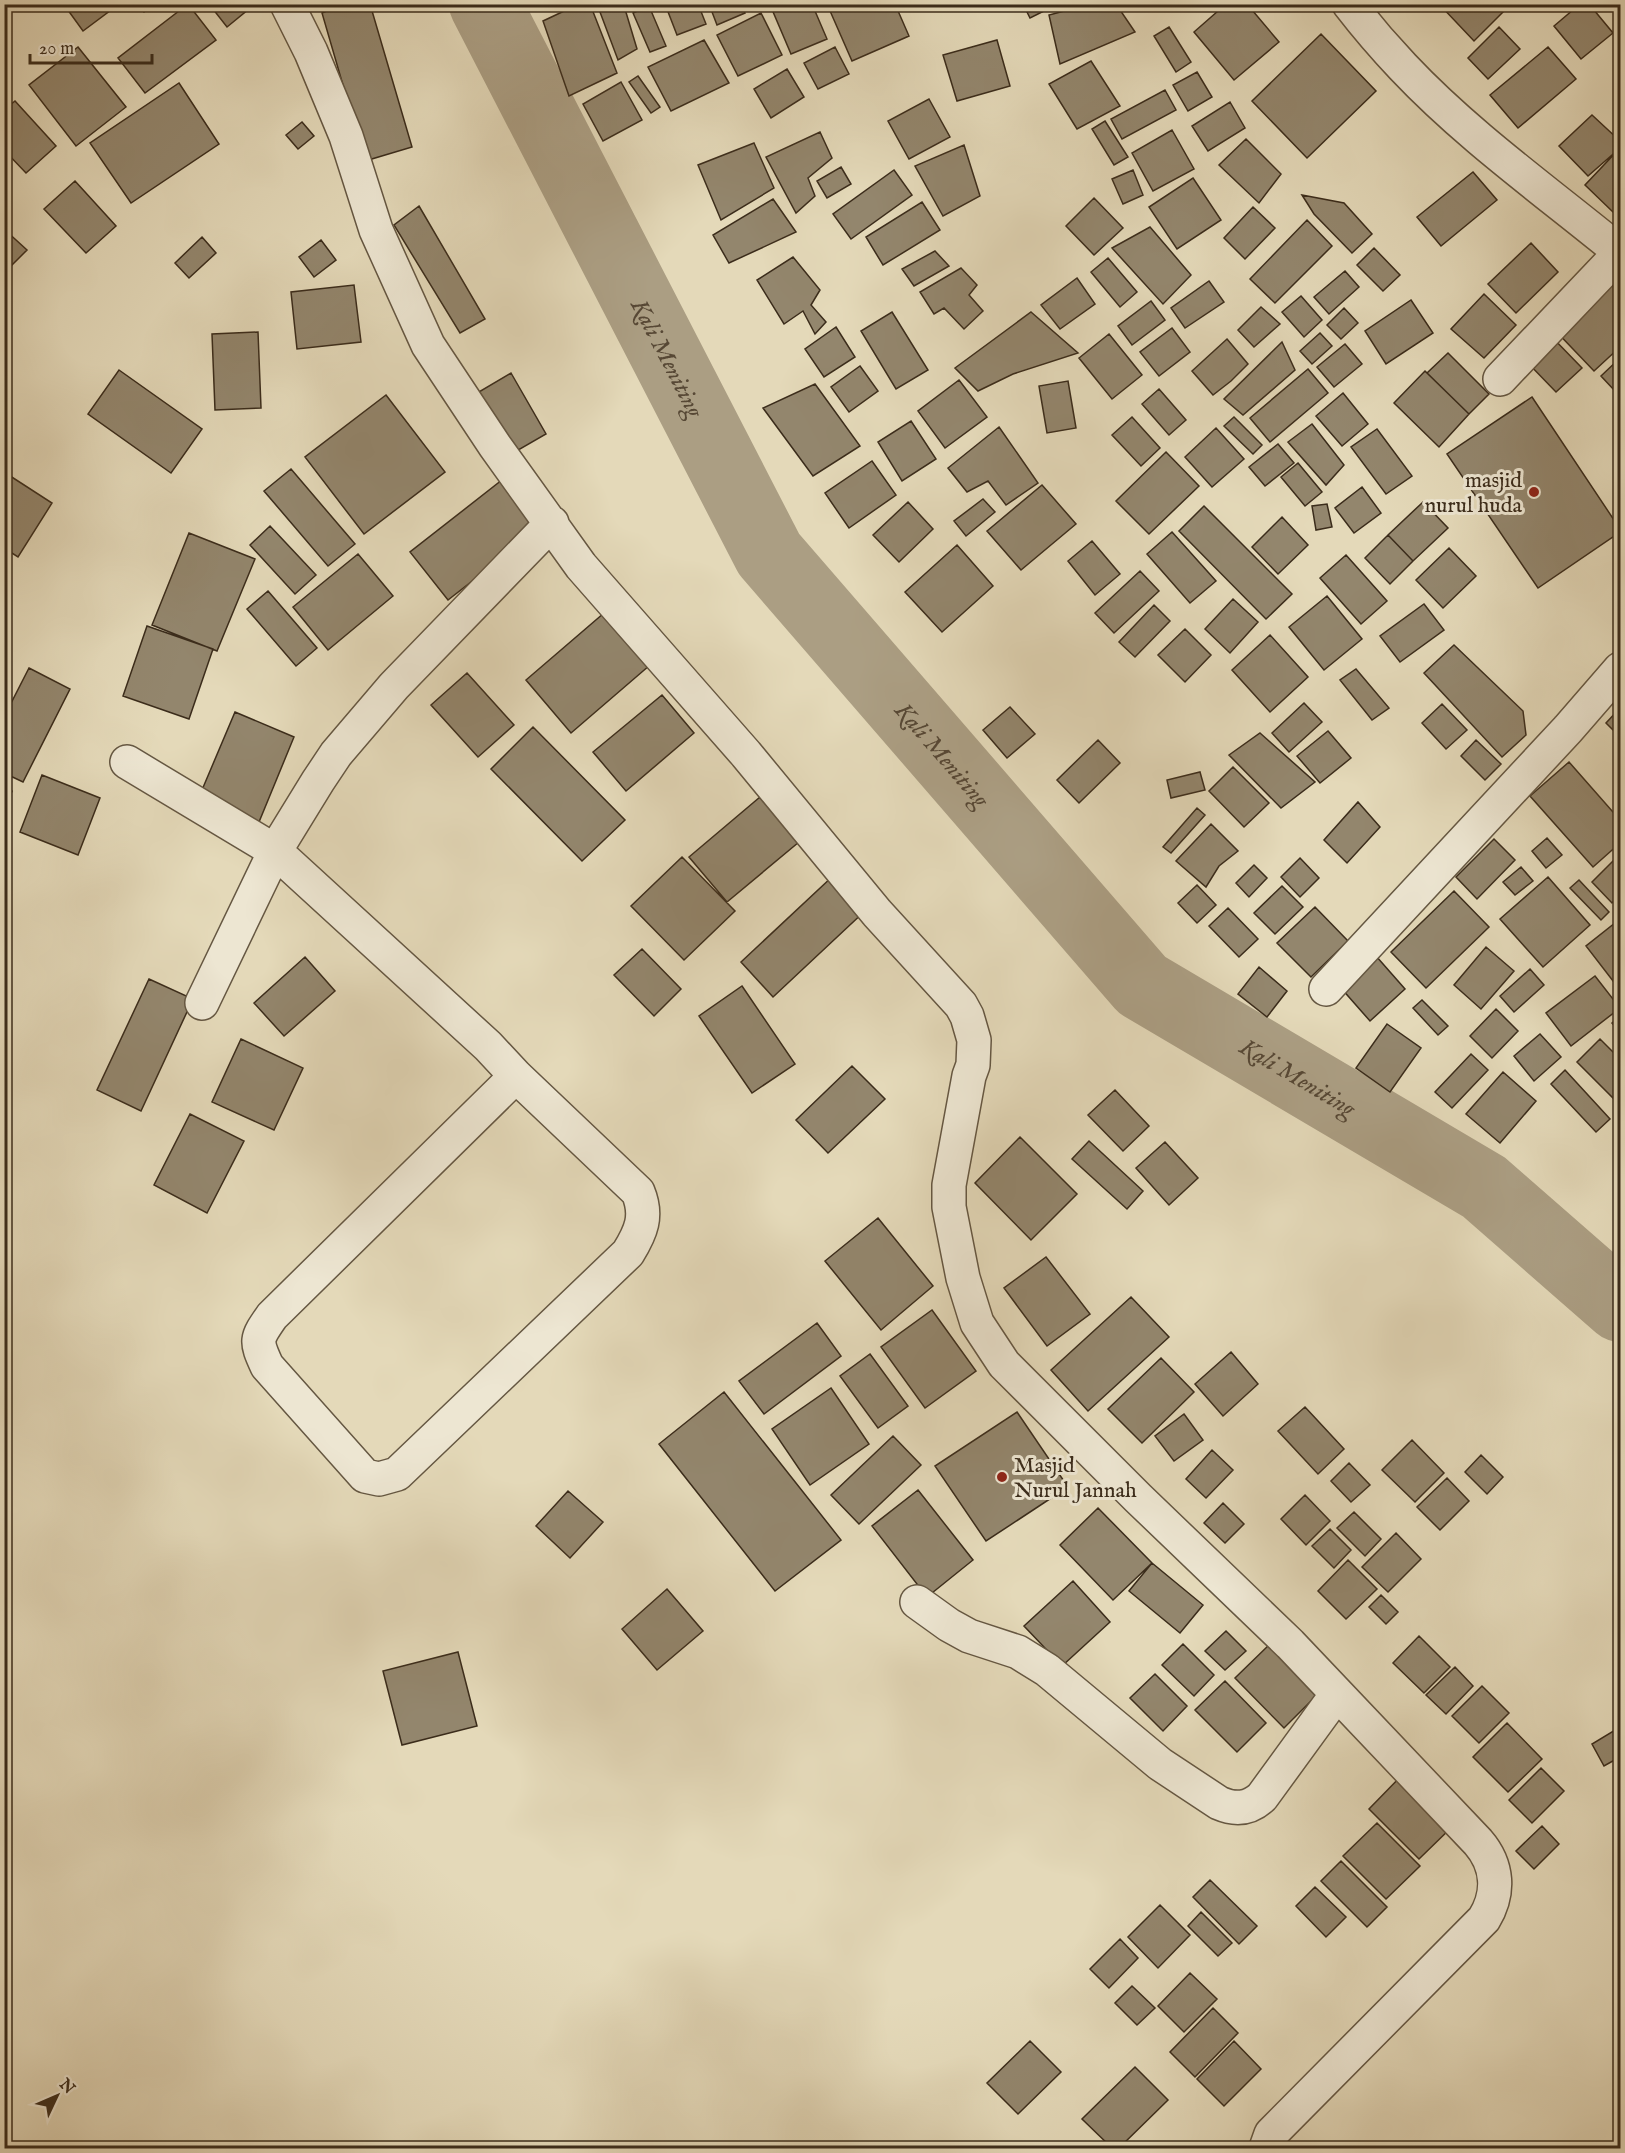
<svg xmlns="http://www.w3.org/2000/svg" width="1625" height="2153" font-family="'IM FELL English',serif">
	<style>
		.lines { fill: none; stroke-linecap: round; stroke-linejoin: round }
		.river { stroke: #ab9e83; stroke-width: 72 }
		.building { fill: #93866d; stroke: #3b2c1b; stroke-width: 1.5 }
		.minor-casing { stroke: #655742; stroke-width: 36 }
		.minor { stroke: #ede6d2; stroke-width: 33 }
		.poi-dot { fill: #8f2418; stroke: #ede6d2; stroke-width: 2 }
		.labels { text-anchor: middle; stroke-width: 6; stroke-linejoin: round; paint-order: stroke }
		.poi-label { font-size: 22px; fill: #3b2c1b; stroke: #ede6d2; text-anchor: end }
		.water-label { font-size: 24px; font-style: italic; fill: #574835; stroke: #ede6d2 }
	</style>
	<rect width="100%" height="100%" fill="#e4d9b9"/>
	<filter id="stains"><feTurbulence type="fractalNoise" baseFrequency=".00333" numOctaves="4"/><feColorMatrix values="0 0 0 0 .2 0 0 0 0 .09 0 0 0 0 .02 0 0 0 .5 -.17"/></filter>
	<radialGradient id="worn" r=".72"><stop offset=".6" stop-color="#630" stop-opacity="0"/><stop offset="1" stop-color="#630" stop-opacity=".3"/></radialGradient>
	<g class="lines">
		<path class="river" id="s1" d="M485 4 769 554 1142 985 1484 1187 1620 1306"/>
	</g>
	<path class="building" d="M4 4H21L4 16Z
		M67 4H113L115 7 83 31 65 6Z
		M139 4H154L144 12Z
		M188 4 216 40 145 93 118 58Z
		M209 4H255L227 27Z
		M343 4H370L412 147 365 161 322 13Z
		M579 4H590L617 73 569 96 543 21Z
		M597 4H633L625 9 637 49 618 60Z
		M665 4H698L706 24 677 35Z
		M709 4H741L745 13 717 25Z
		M777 4H812L827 39 791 54 771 7Z
		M827 4H895L909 36 852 61Z
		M1023 4H1058L1030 18Z
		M1091 4H1116L1135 32 1060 64 1049 15Z
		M1226 4H1247L1279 42 1234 80 1194 32Z
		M1439 4H1511L1474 41Z
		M1580 4H1589L1613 33 1581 59 1554 26Z
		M649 6 666 46 650 52 633 13Z
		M761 13 782 55 738 76 717 35Z
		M1169 27 1191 62 1176 72 1154 36Z
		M1499 27 1520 49 1488 79 1468 58Z
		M1321 34 1376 91 1307 158 1252 101Z
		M704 40 729 83 671 111 648 67Z
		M997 40 1010 86 957 101 943 55Z
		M78 47 126 107 76 146 29 85Z
		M835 47 849 74 818 89 804 63Z
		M1548 47 1576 79 1518 128 1490 95Z
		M1091 61 1120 106 1077 129 1049 84Z
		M787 69 804 97 771 118 754 89Z
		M1197 72 1212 97 1188 111 1173 85Z
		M638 76 660 107 651 113 629 82Z
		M621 82 642 120 603 141 583 104Z
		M179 83 219 144 131 203 90 143Z
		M1165 90 1176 110 1122 139 1111 119Z
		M929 99 950 137 909 159 888 121Z
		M15 101 56 146 26 173 4 150V110Z
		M1230 102 1245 128 1208 151 1192 126Z
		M1592 115 1620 141V148L1588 176 1559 146Z
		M1105 121 1128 157 1114 165 1092 129Z
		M302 122 314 136 298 149 286 135Z
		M1172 130 1194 169 1153 191 1132 153Z
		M820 132 832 158 808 178 815 196 796 213 766 157Z
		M1246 139 1281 174 1259 203 1219 165Z
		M754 143 774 188 721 220 698 165Z
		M964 145 980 196 943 216 915 166Z
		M1620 148V206L1614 213 1585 185Z
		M841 167 851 184 827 198 817 181Z
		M894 170 912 195 851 239 833 214Z
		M1133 170 1143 195 1123 204 1112 179Z
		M1473 172 1497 200 1441 246 1417 217Z
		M1193 178 1221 220 1177 249 1149 207Z
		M75 181 116 226 86 253 44 209Z
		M1302 195 1344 203 1372 234 1352 253 1314 214Z
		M1094 198 1123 228 1094 255 1066 226Z
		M773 199 796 232 729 263 713 235Z
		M922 202 940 230 883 265 866 237Z
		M419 206 485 319 460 333 394 225Z
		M1253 207 1275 228 1245 259 1224 238Z
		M1307 220 1332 246 1275 303 1250 279Z
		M1150 227 1191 275 1163 304 1112 248Z
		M4 229 27 250 4 273Z
		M202 237 216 253 189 278 175 263Z
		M321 240 336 260 314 277 299 257Z
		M1531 243 1558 272 1516 313 1488 284Z
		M1374 248 1400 275 1383 291 1357 265Z
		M935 251 949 266 914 286 902 269Z
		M793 257 820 290 811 305 826 322 815 334 803 311 784 324 757 280Z
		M1108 258 1137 292 1120 307 1091 272Z
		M961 268 977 285 969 295 983 311 964 329 944 308 934 314 920 292Z
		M1620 268V347L1594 371 1551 326Z
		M1345 271 1359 287 1329 314 1314 297Z
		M1077 278 1095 304 1060 329 1041 305Z
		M1209 281 1224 302 1185 328 1171 308Z
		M354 285 361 342 297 349 291 292Z
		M1484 294 1516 325 1484 358 1451 329Z
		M1301 296 1322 320 1304 337 1282 312Z
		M1411 300 1433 333 1386 364 1365 331Z
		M1151 301 1165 320 1132 345 1118 326Z
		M1261 307 1280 324 1254 347 1238 330Z
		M1344 308 1358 323 1341 339 1327 325Z
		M892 312 928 370 896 389 861 331Z
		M1031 312 1078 353 1013 374 978 391 955 368Z
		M836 327 855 357 824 377 805 349Z
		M1172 328 1190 352 1159 376 1140 352Z
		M258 332 261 408 215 410 212 334Z
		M1320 333 1332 346 1312 364 1300 351Z
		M1109 334 1142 375 1112 399 1079 358Z
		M1549 334 1582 368 1556 392 1524 359Z
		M1227 339 1248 364 1231 381 1213 395 1192 371Z
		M1282 342 1295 370 1243 415 1224 399Z
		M1345 344 1362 364 1334 387 1317 367Z
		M1448 353 1489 394 1469 414 1427 373Z
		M1620 358V384L1614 390 1601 376Z
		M860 366 878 391 849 412 831 387Z
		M1308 369 1328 393 1270 442 1250 418Z
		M119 370 202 429 171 473 88 414Z
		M1425 371 1469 414 1439 447 1394 403Z
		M511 373 546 434 506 457 472 396Z
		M959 380 987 417 945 448 918 411Z
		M1068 381 1076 428 1047 433 1039 386Z
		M815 384 860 446 813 476 763 408Z
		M1159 389 1186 420 1169 435 1142 404Z
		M1343 393 1368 424 1342 446 1316 416Z
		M386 395 445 472 364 534 305 457Z
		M1532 397 1620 529V532L1538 588 1447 454Z
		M1132 417 1160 448 1141 466 1112 435Z
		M1234 417 1262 445 1253 454 1224 426Z
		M911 421 936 459 902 481 878 442Z
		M1312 424 1344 465 1326 485 1288 442Z
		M999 427 1038 483 1006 505 988 481 967 492 948 468Z
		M1216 428 1244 459 1212 487 1185 457Z
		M1377 429 1412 476 1386 494 1351 447Z
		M1278 444 1294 463 1265 486 1249 467Z
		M1166 452 1199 486 1149 534 1116 501Z
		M872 461 896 495 849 528 825 493Z
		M1298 463 1322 492 1305 506 1281 477Z
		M291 469 355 544 328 566 264 491Z
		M4 472 52 503 18 557 4 548Z
		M507 476 545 524 448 600 410 552Z
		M1042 485 1076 524 1021 570 987 531Z
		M1362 487 1381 513 1354 533 1335 508Z
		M983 499 995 512 966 536 954 521Z
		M908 502 933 529 899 562 873 535Z
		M1423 502 1448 528 1413 561 1388 535Z
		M1327 504 1332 527 1316 530 1312 506Z
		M1204 506 1292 594 1266 619 1179 531Z
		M1282 517 1308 545 1278 574 1252 547Z
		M270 526 316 575 295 594 250 545Z
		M1172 532 1216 581 1190 603 1147 554Z
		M189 533 255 559 217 651 152 625Z
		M1388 535 1413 561 1390 584 1365 558Z
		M1092 541 1120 574 1095 595 1068 561Z
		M957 545 993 586 942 632 905 592Z
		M1449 548 1476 576 1443 608 1416 580Z
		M358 554 393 596 328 650 293 607Z
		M1346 555 1387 601 1361 624 1320 578Z
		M1140 571 1159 591 1114 633 1095 613Z
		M268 591 317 648 296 666 247 609Z
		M1327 596 1362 639 1324 670 1289 627Z
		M1233 599 1258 622 1230 653 1205 629Z
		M1424 604 1444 630 1400 662 1380 636Z
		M1154 605 1170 621 1135 657 1119 642Z
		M611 607 657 659 571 733 526 680Z
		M147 626 213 649 189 719 123 696Z
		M1185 629 1211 655 1185 682 1158 655Z
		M1270 635 1308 677 1270 712 1232 670Z
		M1454 645 1523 711 1526 735 1502 757 1424 673Z
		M29 668 70 689 23 782 4 773V717Z
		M1356 669 1389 708 1372 720 1340 680Z
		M467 673 514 725 478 757 431 705Z
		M662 695 694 733 626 791 593 752Z
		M1304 703 1322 722 1289 752 1272 733Z
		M1442 704 1467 730 1446 749 1422 723Z
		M1010 707 1035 734 1007 758 983 730Z
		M1620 708V737L1606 723Z
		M235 712 294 737 259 822 199 797Z
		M533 727 625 820 582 861 491 769Z
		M1328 731 1351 758 1320 783 1297 756Z
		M1260 733 1315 782 1281 808 1229 755Z
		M1098 740 1120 763 1079 803 1057 780Z
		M1476 740 1501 764 1485 780 1461 756Z
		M1569 762 1620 820V843L1593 867 1530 796Z
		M1233 767 1269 803 1244 827 1209 791Z
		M1200 772 1205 790 1171 798 1167 780Z
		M42 775 100 798 78 855 20 832Z
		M4 787 12 791 4 811Z
		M760 797 799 842 727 902 689 857Z
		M1358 802 1380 827 1347 863 1324 840Z
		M1197 808 1205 815 1171 853 1163 847Z
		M1211 824 1238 851 1219 866 1206 887 1176 861Z
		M1547 838 1562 855 1546 868 1532 851Z
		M1494 839 1515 860 1477 899 1456 877Z
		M1620 854V895L1612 903 1592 882Z
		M682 857 735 911 684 960 631 906Z
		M1300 858 1319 878 1300 897 1281 877Z
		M1254 865 1267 878 1249 897 1236 883Z
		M1521 867 1533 881 1515 895 1503 882Z
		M834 875 867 909 773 997 741 962Z
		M1548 877 1590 925 1543 967 1500 919Z
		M1579 880 1609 912 1601 920 1570 888Z
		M1197 885 1216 905 1197 923 1178 903Z
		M1282 886 1303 907 1275 934 1254 913Z
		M1454 891 1489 927 1426 988 1391 952Z
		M1315 907 1348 941 1311 977 1277 943Z
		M1228 908 1258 939 1239 957 1209 926Z
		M1620 919V990L1586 946Z
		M1486 947 1514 971 1481 1009 1454 985Z
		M642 949 681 989 654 1016 614 975Z
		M1376 956 1405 989 1370 1021 1341 988Z
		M305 957 335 991 284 1036 254 1003Z
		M1259 967 1287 991 1267 1017 1238 994Z
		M1530 969 1544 985 1514 1012 1500 996Z
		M1595 976 1620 1008 1571 1046 1546 1013Z
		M149 979 193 999 141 1111 97 1090Z
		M742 986 795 1064 752 1093 699 1016Z
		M1422 1000 1448 1026 1438 1035 1413 1008Z
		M1496 1009 1518 1031 1492 1058 1470 1036Z
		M1620 1016V1032L1612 1023Z
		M1387 1024 1421 1048 1390 1092 1356 1068Z
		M1540 1034 1561 1057 1534 1081 1514 1056Z
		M241 1039 303 1068 274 1130 212 1102Z
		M1600 1039 1620 1059V1100L1618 1103 1577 1062Z
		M1471 1054 1488 1070 1452 1108 1435 1092Z
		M852 1066 885 1099 828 1153 796 1120Z
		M1565 1070 1610 1119 1596 1132 1551 1084Z
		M1503 1072 1536 1101 1500 1143 1466 1114Z
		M1115 1090 1149 1126 1123 1151 1088 1115Z
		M190 1114 244 1141 207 1213 154 1185Z
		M1020 1137 1077 1194 1031 1240 975 1183Z
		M1089 1141 1143 1191 1127 1209 1072 1159Z
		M1165 1142 1198 1178 1169 1205 1136 1168Z
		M878 1218 933 1286 881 1330 825 1261Z
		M1046 1257 1090 1314 1047 1346 1004 1288Z
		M1131 1297 1169 1337 1088 1411 1051 1370Z
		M932 1310 976 1371 925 1408 881 1347Z
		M817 1323 841 1356 764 1414 739 1381Z
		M1231 1352 1258 1384 1223 1416 1195 1384Z
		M870 1354 908 1406 878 1428 840 1376Z
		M1161 1358 1194 1392 1142 1443 1108 1409Z
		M831 1388 869 1444 810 1485 772 1429Z
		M724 1392 841 1540 775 1591 659 1444Z
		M1305 1407 1344 1449 1318 1474 1278 1431Z
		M1017 1412 1068 1487 986 1541 935 1466Z
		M1184 1414 1203 1440 1174 1461 1155 1436Z
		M893 1436 921 1465 859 1524 831 1495Z
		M1412 1440 1444 1473 1415 1502 1382 1470Z
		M1212 1450 1233 1470 1206 1498 1186 1479Z
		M1481 1455 1503 1477 1487 1494 1465 1472Z
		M1349 1463 1370 1485 1351 1502 1331 1481Z
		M1447 1478 1469 1501 1440 1530 1417 1507Z
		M918 1490 973 1560 927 1597 872 1526Z
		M568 1491 603 1522 570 1558 536 1526Z
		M1305 1495 1330 1521 1306 1545 1281 1519Z
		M1223 1503 1244 1524 1225 1543 1204 1523Z
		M1098 1508 1152 1563 1113 1600 1060 1545Z
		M1354 1512 1381 1539 1365 1556 1337 1528Z
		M1330 1529 1351 1550 1334 1568 1312 1546Z
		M1396 1533 1421 1559 1388 1592 1362 1567Z
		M1348 1560 1377 1589 1346 1619 1318 1591Z
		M1152 1563 1203 1605 1180 1633 1129 1591Z
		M1073 1581 1110 1622 1062 1666 1024 1626Z
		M667 1589 703 1631 657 1670 622 1629Z
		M1381 1595 1398 1612 1386 1624 1369 1607Z
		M1226 1631 1246 1651 1225 1670 1205 1651Z
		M1419 1636 1450 1667 1424 1693 1393 1663Z
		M1275 1639 1324 1688 1284 1728 1235 1678Z
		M1183 1644 1214 1675 1194 1696 1162 1665Z
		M458 1652 477 1726 402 1745 383 1671Z
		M1455 1667 1473 1686 1446 1714 1426 1695Z
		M1155 1674 1187 1706 1163 1731 1130 1698Z
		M1225 1681 1266 1723 1237 1752 1195 1710Z
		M1482 1686 1509 1713 1479 1743 1452 1716Z
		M1507 1723 1542 1759 1508 1792 1473 1757Z
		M1620 1727V1757L1604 1766 1592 1744Z
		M1541 1768 1564 1791 1532 1823 1509 1800Z
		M1406 1771 1457 1822 1419 1859 1369 1809Z
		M1377 1823 1420 1866 1386 1899 1343 1856Z
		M1542 1826 1559 1844 1534 1869 1516 1851Z
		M1341 1861 1387 1907 1367 1927 1321 1881Z
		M1210 1880 1257 1926 1239 1944 1193 1897Z
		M1315 1887 1346 1917 1326 1937 1296 1906Z
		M1160 1905 1190 1935 1158 1968 1128 1937Z
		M1201 1912 1232 1943 1218 1956 1188 1926Z
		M1120 1939 1138 1958 1109 1988 1090 1969Z
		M1190 1973 1217 1999 1184 2032 1158 2006Z
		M1132 1986 1155 2008 1137 2025 1115 2003Z
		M1213 2008 1238 2033 1195 2077 1170 2052Z
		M1030 2041 1061 2072 1018 2114 987 2083Z
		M1234 2041 1261 2069 1224 2106 1197 2079Z
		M1135 2067 1168 2100 1119 2148H1112L1082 2119Z"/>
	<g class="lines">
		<defs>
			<path id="minor" d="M287 4 311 52 346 136 376 230 428 345 495 446 581 566 746 754 877 913 961 1005 967 1016 974 1040 973 1065 969 1076 949 1185V1207L963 1278 977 1323 1004 1364 1138 1498 1290 1644 1478 1842C1498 1865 1500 1893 1484 1919L1271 2134 1266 2148
				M1349 4C1366 26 1384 47 1403 67 1468 136 1547 192 1620 252
				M1500 379 1620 253
				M127 762 275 851 488 1046 516 1076 638 1192C648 1216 641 1232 628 1253L397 1474 379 1479 365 1476 267 1366C255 1340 256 1339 272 1316L516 1076
				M1326 989 1568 729 1620 669
				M202 1003 275 851 318 781 336 754 394 686 552 523
				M917 1602 949 1625 969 1636 1018 1652 1047 1670 1160 1764 1219 1803C1235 1810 1249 1809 1262 1797L1337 1694"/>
		</defs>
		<use href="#minor" class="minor-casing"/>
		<use href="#minor" class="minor"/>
	</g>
	<g class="poi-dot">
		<circle cx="1534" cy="492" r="6"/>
		<circle cx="1002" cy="1477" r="6"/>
	</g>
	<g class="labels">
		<g class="poi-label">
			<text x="1522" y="487">masjid<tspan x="1522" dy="25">nurul huda</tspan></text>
			<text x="1014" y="1472" text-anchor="start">Masjid<tspan x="1014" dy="25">Nurul Jannah</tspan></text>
		</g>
		<g class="water-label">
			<text dy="8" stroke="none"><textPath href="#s1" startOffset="398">Kali Meniting</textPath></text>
			<text dy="8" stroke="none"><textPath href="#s1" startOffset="884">Kali Meniting</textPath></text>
			<text dy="8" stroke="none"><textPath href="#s1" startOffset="1370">Kali Meniting</textPath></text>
		</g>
	</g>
	<rect width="1625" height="2153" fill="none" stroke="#e4d9b9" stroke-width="24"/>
	<rect x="6" y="6" width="1613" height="2141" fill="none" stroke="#3b2c1b" stroke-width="3"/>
	<rect x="12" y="12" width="1601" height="2129" fill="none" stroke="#3b2c1b" stroke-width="1.5"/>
	<g transform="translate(57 2096) rotate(46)" stroke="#ede6d2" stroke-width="4.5" paint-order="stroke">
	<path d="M0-4.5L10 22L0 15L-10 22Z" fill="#3b2c1b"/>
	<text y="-9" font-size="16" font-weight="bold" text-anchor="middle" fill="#3b2c1b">N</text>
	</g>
	<path d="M30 54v9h122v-9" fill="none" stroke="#3b2c1b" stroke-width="3"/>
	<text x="39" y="54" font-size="18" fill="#3b2c1b" stroke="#ede6d2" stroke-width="4.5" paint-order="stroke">20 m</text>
	<rect width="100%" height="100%" filter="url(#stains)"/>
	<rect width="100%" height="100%" fill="url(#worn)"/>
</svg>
